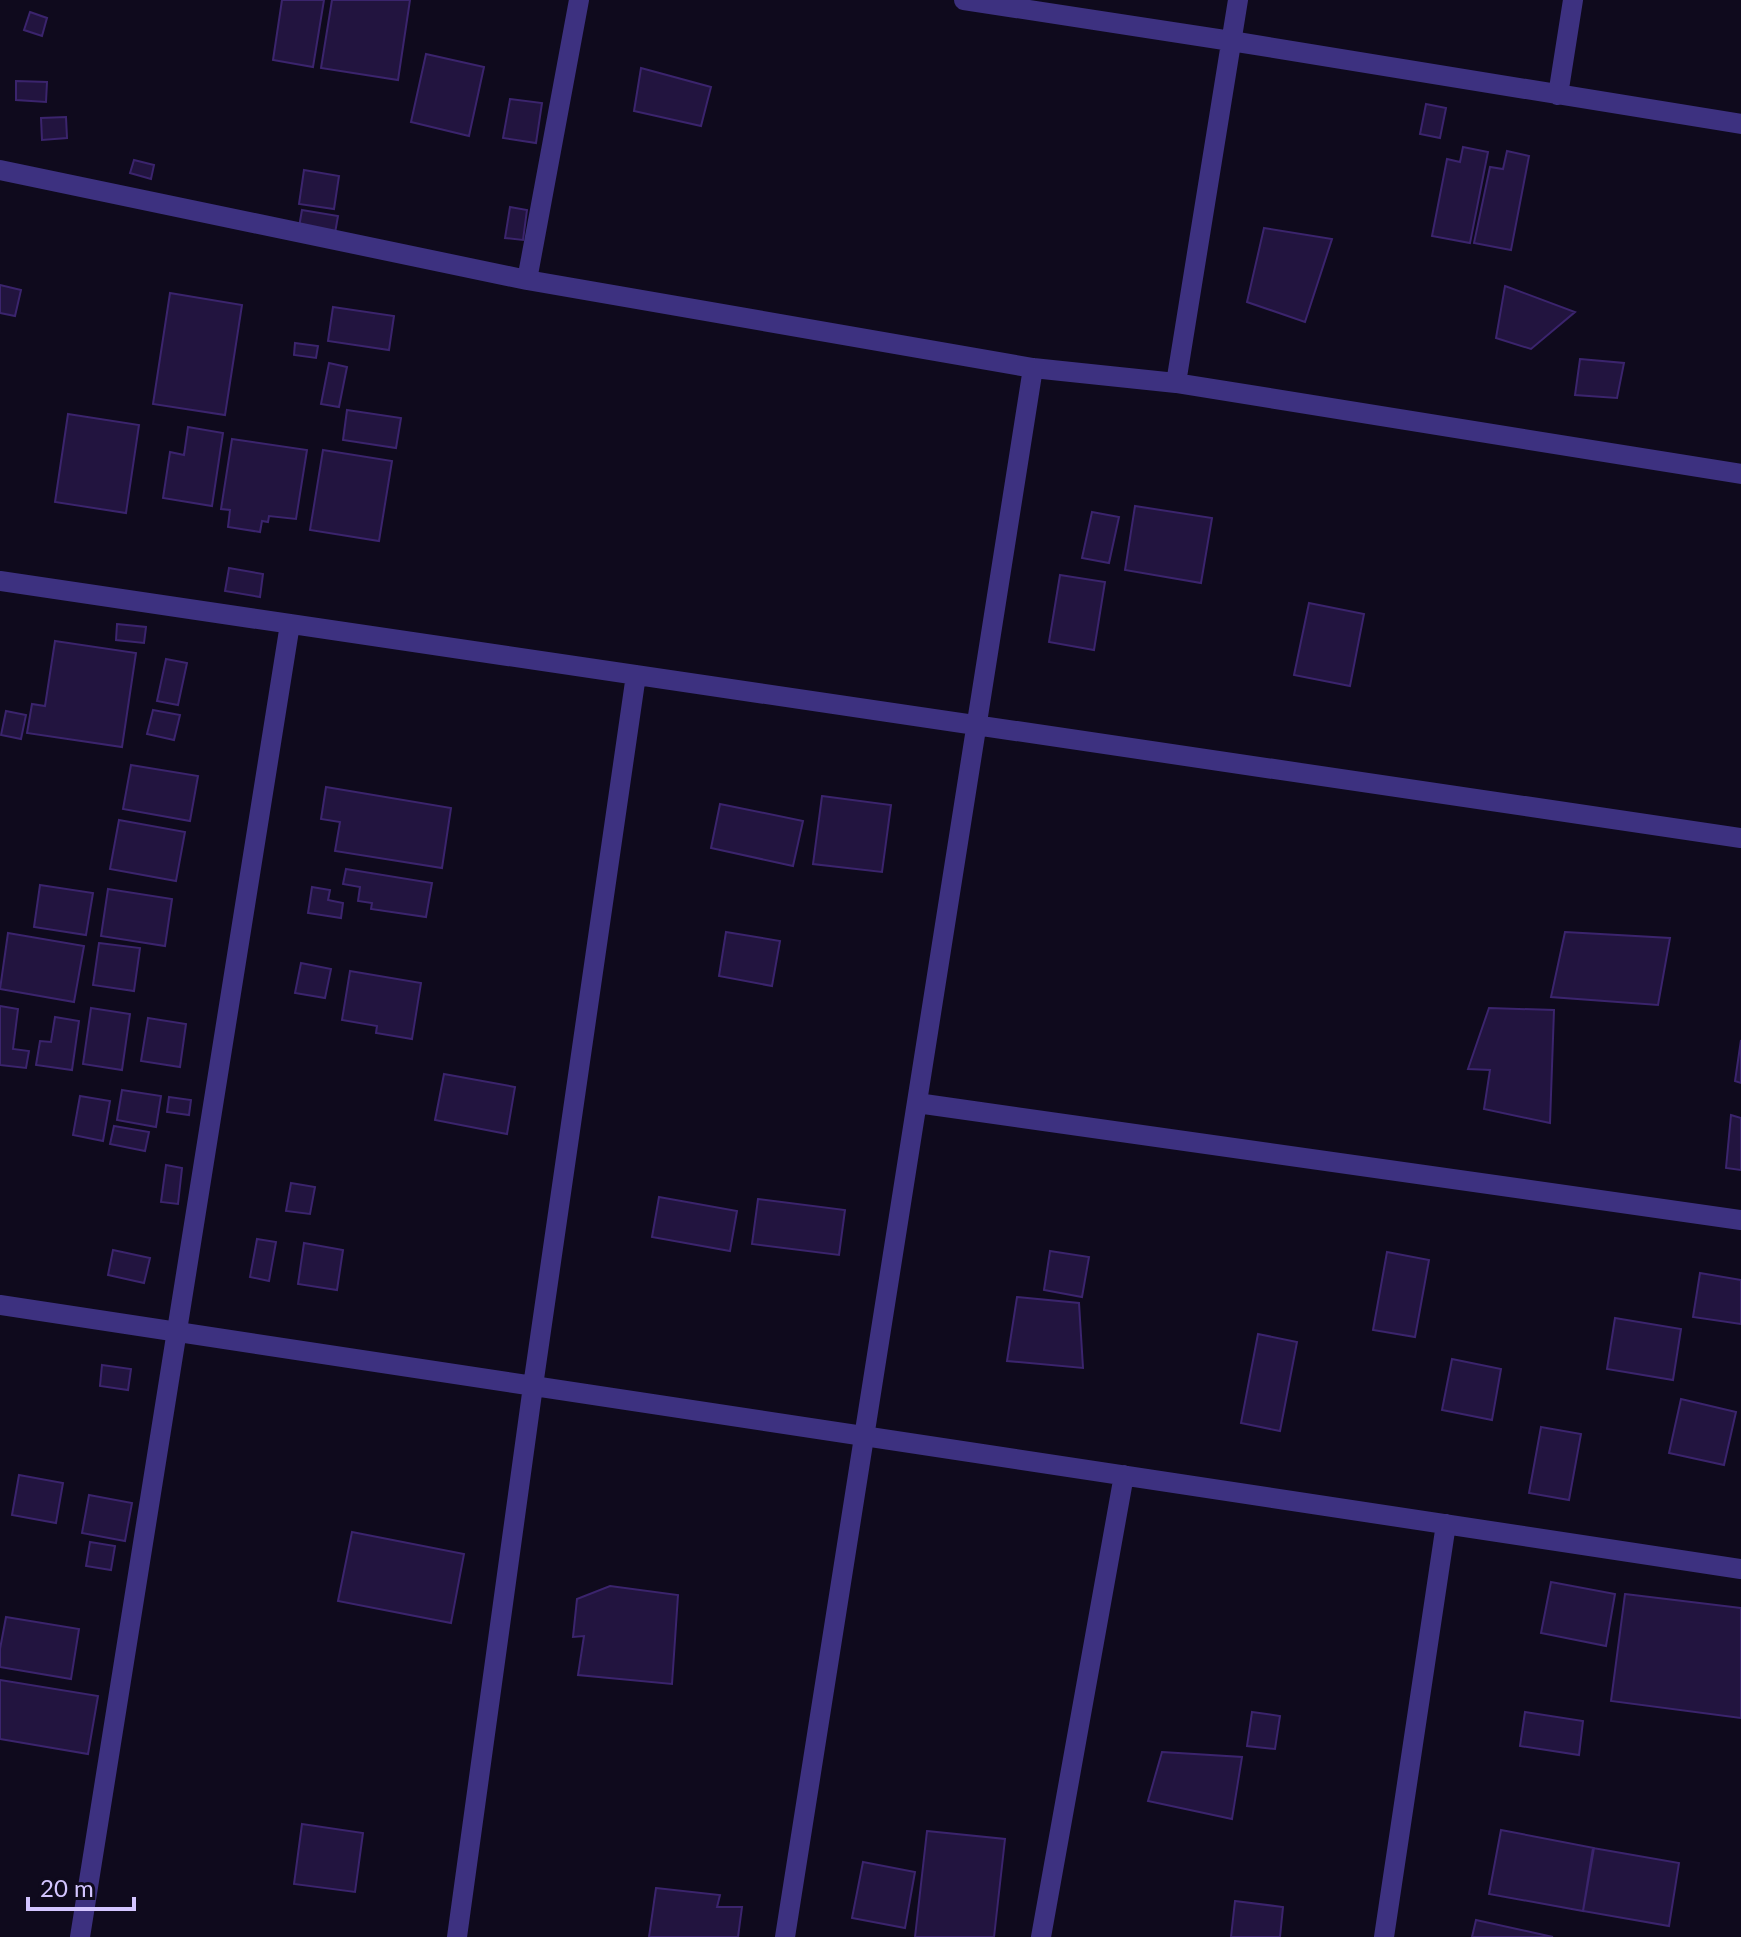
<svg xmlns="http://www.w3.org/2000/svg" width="1741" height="1937" font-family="Lato,sans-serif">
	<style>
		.building { fill: #22143f; stroke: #3b246d; stroke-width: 2 }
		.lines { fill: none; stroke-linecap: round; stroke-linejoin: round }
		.minor { stroke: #3d3180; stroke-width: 20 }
	</style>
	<rect width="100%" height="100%" fill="#0f0a1d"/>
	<path class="building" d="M282 0H324L313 67 273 60Z
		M332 0H410L398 80 321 68Z
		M30 12 47 18 42 36 24 30Z
		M426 54 484 67 469 136 411 122Z
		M641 68 711 87 701 126 634 111Z
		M16 81 47 82 46 102 16 100Z
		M510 99 542 103 536 143 503 138Z
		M1426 104 1446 108 1440 138 1420 134Z
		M66 117 67 138 42 140 41 118Z
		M1463 147 1488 152 1470 243 1432 236 1447 159 1460 162Z
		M1507 151 1529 156 1511 250 1474 243 1490 167 1503 169Z
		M134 160 154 165 151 179 130 173Z
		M304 170 339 176 334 209 299 204Z
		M510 207 527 210 523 240 505 238Z
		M302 210 338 216 335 233 299 227Z
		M1264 228 1332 239 1305 322 1247 302Z
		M0 285 21 290 15 316 0 313Z
		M1505 286 1575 312 1531 349 1496 338Z
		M170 293 242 305 225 415 153 404Z
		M333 307 394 316 389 350 328 341Z
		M295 343 318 346 316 358 294 355Z
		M1580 359 1624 363 1617 398 1575 395Z
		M329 363 347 367 339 407 321 404Z
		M347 410 401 418 396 448 343 440Z
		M68 414 139 425 126 513 55 502Z
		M188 427 223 433 212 506 163 498 170 452 184 455Z
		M232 439 307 450 296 519 269 516 268 522 262 521 260 532 228 527 230 510 221 509Z
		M323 450 392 461 379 541 310 530Z
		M1135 506 1212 518 1201 583 1125 570Z
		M1092 512 1119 517 1109 563 1082 558Z
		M229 568 263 574 260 597 225 591Z
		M1060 575 1105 582 1094 650 1049 642Z
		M1309 603 1364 614 1350 686 1294 675Z
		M117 624 146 627 144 643 116 640Z
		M55 641 136 653 122 747 27 733 32 704 45 706Z
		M166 659 187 663 178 705 157 701Z
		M153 710 180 715 174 740 147 734Z
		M6 711 26 715 21 739 1 735Z
		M131 765 198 776 190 821 123 809Z
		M326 787 451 808 442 868 335 851 340 822 321 819Z
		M822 796 891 805 882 872 813 864Z
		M720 804 803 821 793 866 711 848Z
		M119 820 185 832 176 881 110 869Z
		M346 869 432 883 426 917 371 909 372 903 358 901 360 887 343 884Z
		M40 885 93 893 86 935 34 927Z
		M312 887 330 890 328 900 343 903 341 918 308 913Z
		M108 889 172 899 165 946 101 936Z
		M726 932 780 941 772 986 719 976Z
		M1565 932 1670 938 1658 1005 1551 997Z
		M8 933 84 946 74 1002 0 989Z
		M99 943 140 948 134 991 93 985Z
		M301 963 331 969 325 998 295 993Z
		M350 971 421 983 412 1039 376 1033 377 1026 342 1020Z
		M0 1006 18 1009 13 1049 29 1051 26 1068 0 1065Z
		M91 1008 130 1014 122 1070 83 1064Z
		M1489 1008 1554 1010 1550 1123 1484 1109 1490 1070 1468 1069Z
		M55 1017 79 1021 72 1070 36 1065 40 1041 51 1042Z
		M148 1018 186 1024 180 1067 141 1061Z
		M1741 1040V1083L1735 1081Z
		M444 1074 515 1087 507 1134 435 1120Z
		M122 1090 161 1096 156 1127 117 1120Z
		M80 1096 110 1101 103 1141 73 1135Z
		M169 1097 191 1100 189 1115 167 1112Z
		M1731 1115 1741 1118V1170L1726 1168Z
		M114 1126 149 1132 145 1151 110 1144Z
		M166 1165 182 1168 178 1204 161 1202Z
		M291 1183 315 1187 310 1214 286 1211Z
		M659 1197 737 1211 730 1251 652 1237Z
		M758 1199 845 1210 839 1255 752 1244Z
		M257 1239 276 1242 269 1281 250 1277Z
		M304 1243 343 1250 337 1290 298 1284Z
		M113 1250 150 1258 144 1283 108 1275Z
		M1050 1251 1089 1257 1082 1297 1044 1290Z
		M1387 1252 1429 1260 1415 1337 1373 1330Z
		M1700 1273 1741 1280V1324L1693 1317Z
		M1017 1297 1079 1303 1083 1368 1007 1361Z
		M1615 1318 1681 1329 1673 1380 1607 1369Z
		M1258 1334 1297 1342 1280 1431 1241 1423Z
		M1452 1359 1501 1369 1492 1420 1442 1410Z
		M102 1365 131 1369 128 1390 100 1386Z
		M1681 1399 1736 1412 1724 1465 1669 1453Z
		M1541 1427 1581 1434 1569 1500 1529 1493Z
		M19 1475 63 1483 56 1523 12 1515Z
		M89 1495 132 1503 125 1541 82 1533Z
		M352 1532 464 1554 451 1623 338 1601Z
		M90 1542 115 1546 111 1570 86 1566Z
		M1551 1582 1615 1594 1606 1646 1541 1633Z
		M610 1586 678 1595 672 1684 578 1675 584 1636 573 1637 577 1599Z
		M1625 1594 1741 1608V1718L1611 1701Z
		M6 1617 79 1629 71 1679 0 1667V1649Z
		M0 1680 98 1696 88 1754 0 1739Z
		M1252 1712 1280 1716 1275 1749 1247 1746Z
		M1525 1712 1583 1721 1579 1755 1520 1746Z
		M1162 1752 1242 1757 1232 1819 1148 1801Z
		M302 1824 363 1833 355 1892 294 1884Z
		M1501 1830 1594 1848 1583 1911 1489 1894Z
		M927 1831 1005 1839 994 1937H915Z
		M1593 1848 1679 1863 1669 1926 1583 1911Z
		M863 1862 915 1872 905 1928 852 1918Z
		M656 1888 720 1895 717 1907H742L738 1937H649Z
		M1235 1901 1283 1907 1280 1937H1231Z
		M1476 1920 1553 1937H1472Z"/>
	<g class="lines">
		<path class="minor" d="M964 0 1231 41 1741 124
			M1558 95 1573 0
			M0 170 527 280 1033 368 1176 383 1741 474
			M527 280 579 0
			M1176 383 1238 0
			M0 581 1741 838
			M917 1103 1741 1220
			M0 1305 1741 1569
			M80 1937 290 624
			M457 1937 533 1386 636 675
			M785 1937 1033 368
			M1041 1937 1124 1475
			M1384 1937 1446 1524"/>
	</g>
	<path d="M28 1897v12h106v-12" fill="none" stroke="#d3c5ff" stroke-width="4"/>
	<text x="40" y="1897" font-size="24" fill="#d3c5ff" stroke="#0f0a1d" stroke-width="6" paint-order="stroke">20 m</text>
</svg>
